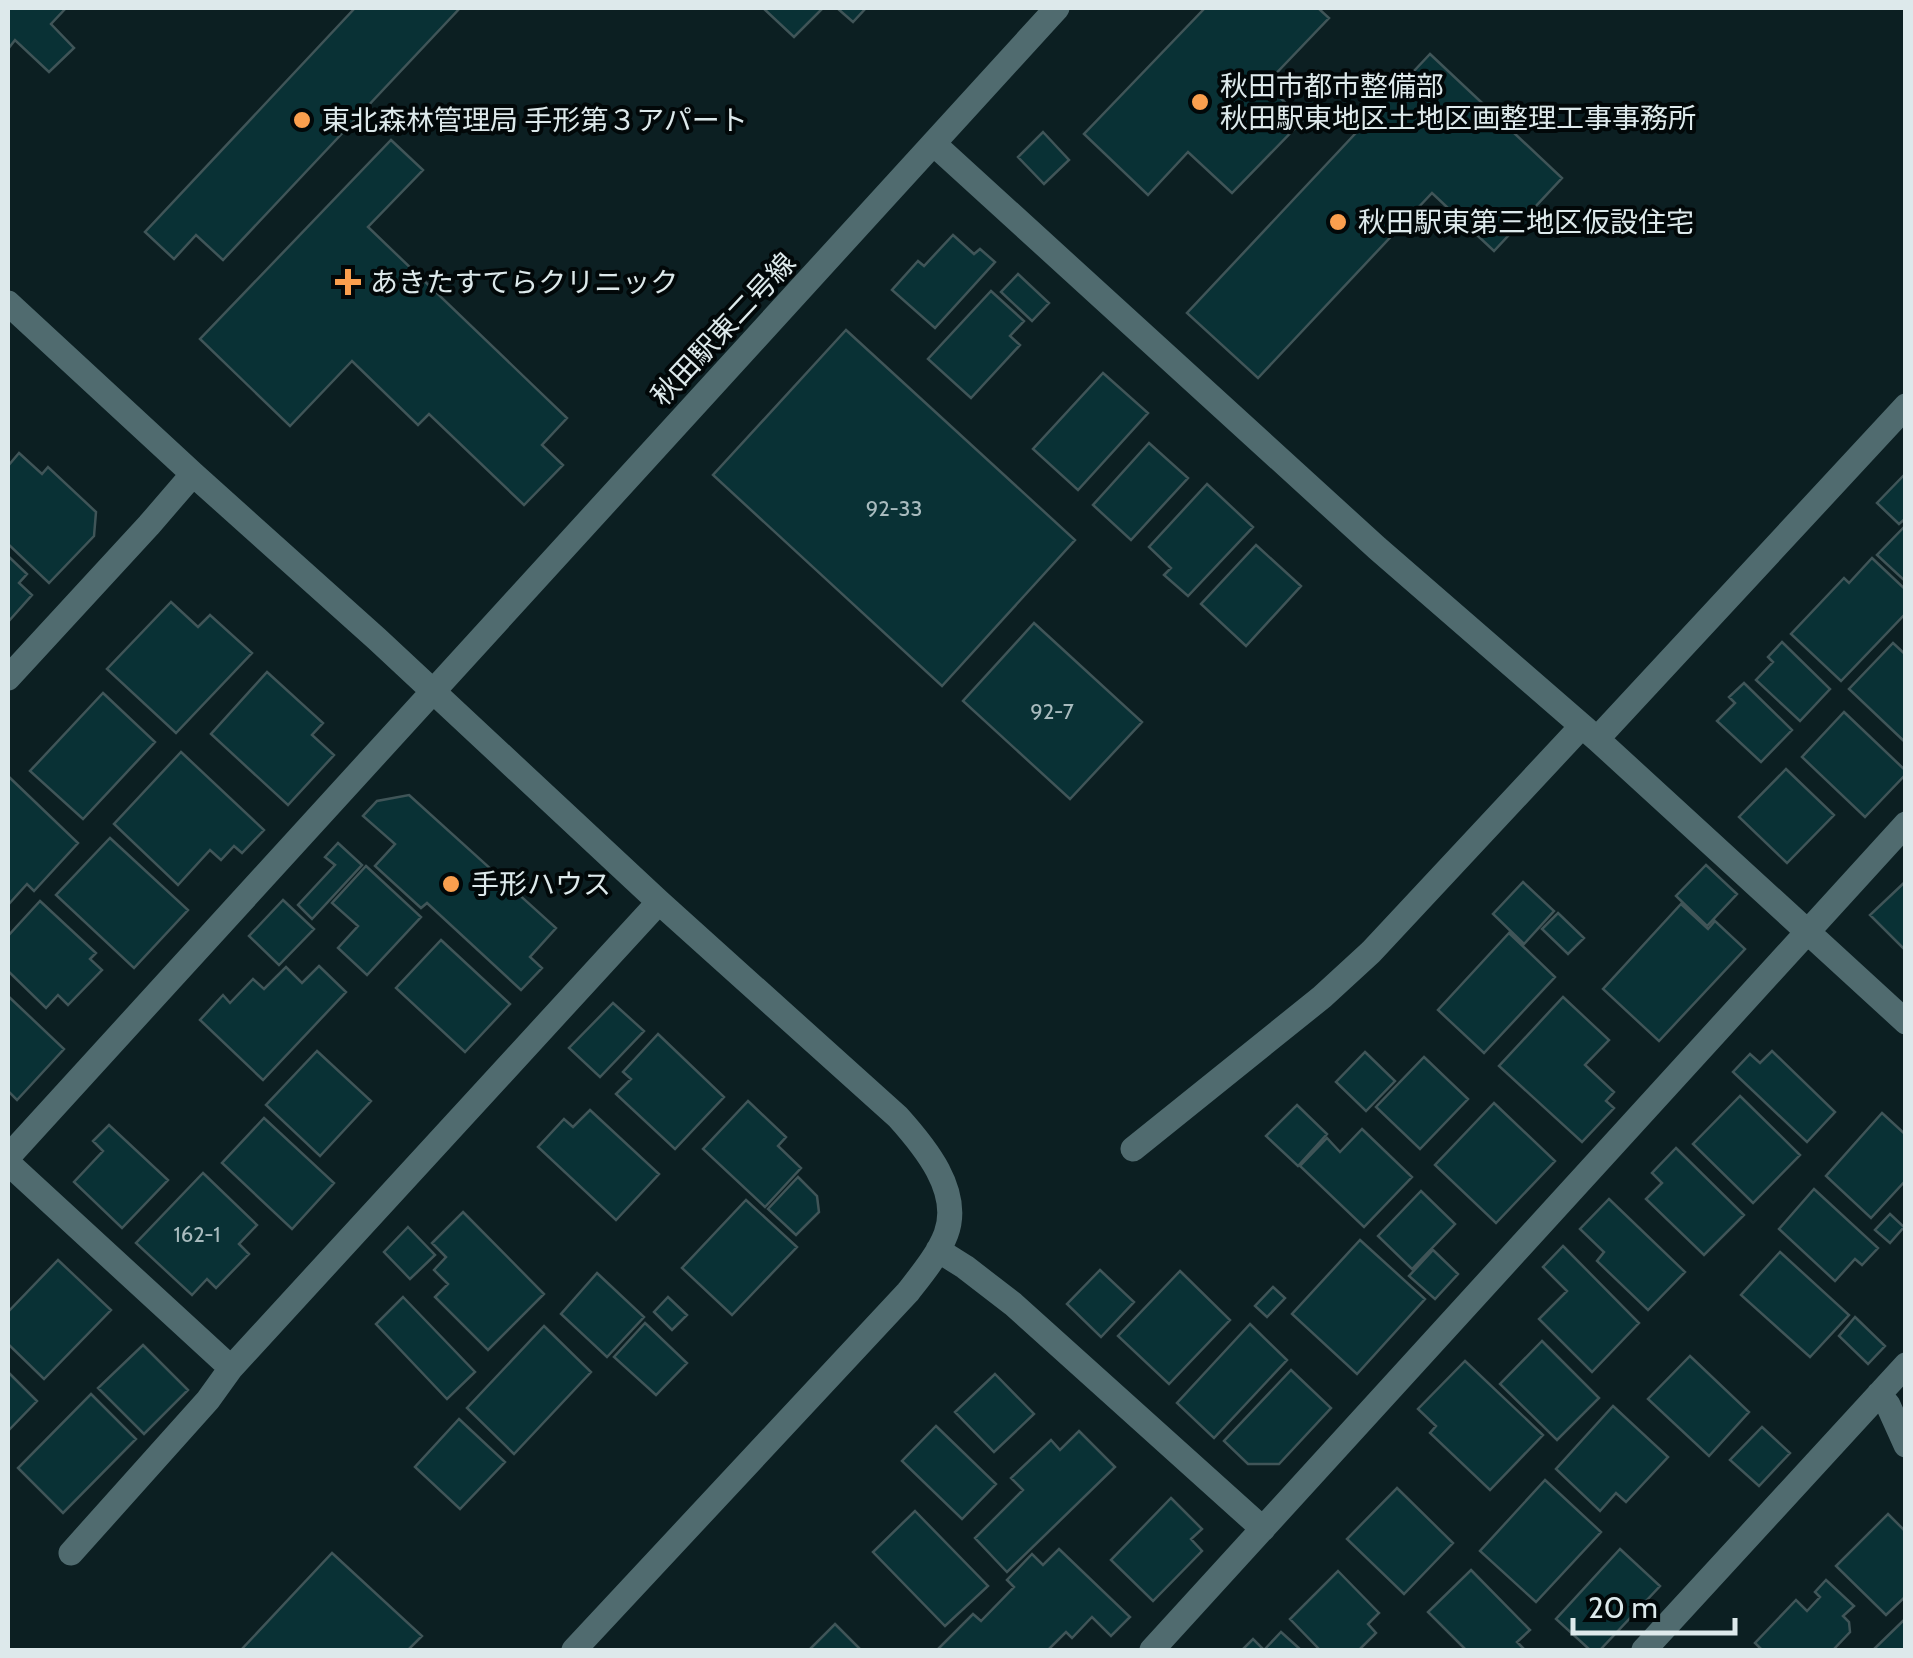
<svg xmlns="http://www.w3.org/2000/svg" width="1913" height="1658" font-family="Cabin,'Noto Sans JP',sans-serif">
	<style>
		.building { fill: #093135; stroke: #405558; stroke-width: 2.5 }
		.lines { fill: none; stroke-linecap: round; stroke-linejoin: round }
		.minor { stroke: #506b6f; stroke-width: 25 }
		.poi-dot { fill: #fa9f4e; stroke: #020809; stroke-width: 4 }
		.labels { text-anchor: middle; stroke-width: 8; stroke-linejoin: round; paint-order: stroke }
		.number-label { font-size: 22px; fill: #a8bbbe }
		.poi-label { font-size: 28px; fill: #dde9eb; stroke: #020809; text-anchor: start }
		.street-label { font-size: 28px; fill: #dde9eb; stroke: #020809 }
	</style>
	<rect width="100%" height="100%" fill="#0c1f22"/>
	<path class="building" d="M8 8H66L51 24 74 48 49 72 15 40 8 49Z
		M355 8H460L223 260 196 235 174 259 145 232Z
		M763 8H823L794 37Z
		M837 8H866L853 22Z
		M1205 8H1318L1329 18 1266 84 1303 120 1232 193 1188 152 1148 195 1084 134Z
		M1430 54 1562 178 1494 251 1432 193 1258 378 1187 313Z
		M1043 132 1069 160 1044 184 1018 157Z
		M391 140 423 170 368 227 567 418 542 445 563 465 524 505 429 414 418 425 352 361 290 426 200 339Z
		M953 235 974 254 980 249 995 262 935 328 892 290 918 261 924 266Z
		M1018 274 1049 303 1032 321 1001 292Z
		M991 291 1024 321 1010 336 1020 345 971 398 928 359Z
		M846 330 1075 540 942 686 713 475Z
		M1103 373 1148 413 1078 490 1033 449Z
		M1149 443 1188 478 1131 540 1093 505Z
		M19 453 42 474 48 467 96 512 94 536 49 583 8 544V466Z
		M1906 473V518L1899 524 1877 503Z
		M1207 484 1253 527 1188 596 1164 575 1171 568 1149 547Z
		M1906 525V582L1877 555Z
		M1256 545 1301 586 1246 646 1201 604Z
		M8 556 27 574 19 583 32 595 8 622Z
		M1872 558 1906 590V613L1841 681 1791 634 1844 578 1849 583Z
		M171 602 198 627 210 615 252 653 176 733 107 669Z
		M1034 623 1142 722 1070 799 963 701Z
		M1782 642 1830 689 1800 721 1756 680 1773 662 1768 657Z
		M1893 643 1906 655V743L1849 689Z
		M267 672 323 723 312 735 334 755 288 805 211 734Z
		M1744 683 1792 730 1761 762 1717 721 1735 703 1729 697Z
		M103 693 155 742 83 819 30 771Z
		M1844 712 1906 771V774L1865 817 1802 757Z
		M181 752 264 830 242 853 234 846 221 860 210 850 178 885 114 824Z
		M1786 769 1834 815 1787 863 1739 817Z
		M8 776 78 843 34 891 27 884 8 905Z
		M409 795 556 928 530 957 542 968 521 990 427 903 421 908 375 866 395 844 363 816 377 801Z
		M110 838 188 910 134 968 56 895Z
		M338 843 362 865 312 919 298 905 335 865 325 857Z
		M1706 865 1737 894 1707 926 1676 896Z
		M366 866 421 917 367 975 338 948 358 926 332 903Z
		M1906 881V951L1870 915Z
		M1523 882 1554 911 1524 944 1493 914Z
		M283 900 314 929 279 965 249 936Z
		M40 901 96 953 90 959 102 970 68 1005 58 995 46 1008 8 971V936Z
		M1681 904 1708 929 1715 921 1745 949 1659 1041 1603 989Z
		M1558 913 1584 938 1568 954 1542 929Z
		M1509 933 1555 977 1484 1053 1438 1010Z
		M441 940 510 1004 465 1052 396 988Z
		M319 966 346 992 263 1080 200 1020 223 995 230 1003 253 979 264 989 286 967 302 983Z
		M8 996 64 1049 17 1100 8 1091Z
		M1563 997 1609 1040 1585 1065 1614 1092 1606 1101 1614 1108 1582 1142 1499 1066Z
		M613 1003 644 1031 600 1077 569 1048Z
		M658 1034 724 1097 675 1149 616 1094 631 1079 623 1072Z
		M317 1051 371 1101 320 1156 266 1105Z
		M1772 1051 1835 1112 1807 1142 1733 1072 1750 1054 1760 1063Z
		M1365 1052 1395 1081 1366 1111 1336 1082Z
		M1424 1057 1468 1099 1420 1149 1376 1107Z
		M1740 1096 1800 1155 1753 1203 1693 1144Z
		M748 1101 786 1137 778 1146 801 1168 765 1207 703 1149Z
		M1494 1103 1555 1161 1496 1223 1435 1165Z
		M1297 1105 1327 1134 1298 1166 1266 1136Z
		M590 1110 659 1174 616 1220 538 1147 564 1119 573 1127Z
		M1882 1113 1906 1135V1180L1871 1218 1826 1176Z
		M264 1118 334 1183 292 1229 222 1163Z
		M109 1125 168 1180 122 1228 74 1182 103 1151 93 1141Z
		M1362 1129 1412 1177 1364 1227 1300 1166 1327 1138 1340 1152Z
		M1676 1148 1744 1215 1704 1255 1646 1199 1662 1183 1652 1173Z
		M203 1173 257 1225 239 1244 249 1254 216 1288 207 1279 192 1295 136 1243Z
		M798 1177 817 1196 819 1212 796 1235 768 1209Z
		M1814 1189 1878 1248 1862 1265 1855 1259 1835 1281 1779 1229Z
		M1421 1191 1455 1224 1412 1269 1378 1236Z
		M1609 1199 1685 1272 1648 1310 1597 1261 1604 1252 1580 1229Z
		M746 1200 797 1247 732 1315 682 1268Z
		M463 1212 544 1294 488 1350 435 1297 448 1284 434 1270 446 1257 432 1243Z
		M1890 1214 1904 1227 1890 1243 1875 1230Z
		M408 1227 435 1255 410 1279 384 1252Z
		M1360 1240 1425 1299 1357 1374 1292 1314Z
		M1563 1246 1639 1323 1592 1372 1539 1319 1567 1291 1543 1267Z
		M1433 1250 1458 1274 1435 1299 1409 1276Z
		M1780 1252 1849 1315 1810 1357 1741 1295Z
		M58 1260 111 1310 44 1379 8 1344V1312Z
		M1100 1270 1134 1302 1101 1337 1067 1304Z
		M1180 1271 1230 1320 1169 1384 1118 1336Z
		M597 1273 644 1317 607 1357 561 1314Z
		M1273 1287 1285 1298 1267 1317 1255 1306Z
		M403 1297 475 1372 447 1399 376 1324Z
		M668 1297 687 1315 672 1330 654 1312Z
		M1855 1317 1885 1346 1868 1364 1839 1336Z
		M645 1323 687 1363 656 1395 614 1357Z
		M1250 1324 1287 1360 1214 1438 1177 1403Z
		M544 1326 591 1372 514 1454 467 1408Z
		M1542 1341 1599 1398 1557 1440 1500 1384Z
		M143 1345 188 1390 144 1434 98 1388Z
		M1690 1356 1749 1412 1709 1456 1648 1399Z
		M1465 1361 1543 1435 1490 1490 1430 1433 1436 1426 1418 1409Z
		M1291 1370 1331 1408 1279 1464H1248L1224 1441Z
		M8 1372 37 1401 8 1431Z
		M995 1374 1034 1414 994 1452 955 1412Z
		M91 1394 136 1439 63 1513 18 1468Z
		M1613 1406 1668 1457 1626 1502 1616 1493 1600 1511 1556 1469Z
		M459 1419 505 1462 460 1509 415 1467Z
		M936 1426 996 1484 962 1519 902 1461Z
		M1762 1427 1790 1453 1759 1486 1730 1460Z
		M1079 1431 1115 1467 1007 1572 975 1538 1023 1490 1011 1478 1051 1440 1060 1450Z
		M1545 1480 1601 1532 1536 1602 1480 1551Z
		M1397 1488 1453 1543 1404 1594 1347 1539Z
		M1171 1498 1202 1529 1191 1539 1202 1551 1153 1601 1111 1560Z
		M915 1511 988 1586 945 1626 873 1552Z
		M1888 1514 1906 1532V1596L1886 1615 1836 1566Z
		M1059 1549 1130 1617 1111 1636 1092 1617 1072 1638 1066 1632 1048 1650H937L973 1614 981 1621 1014 1587 1007 1580 1032 1554 1043 1565Z
		M1620 1549 1660 1586 1600 1650H1590L1556 1619Z
		M332 1553 422 1636 408 1650H241Z
		M1471 1570 1530 1630 1517 1642 1525 1650H1466L1428 1612Z
		M1338 1571 1379 1613 1368 1624 1376 1633 1359 1650H1320L1290 1619Z
		M1826 1580 1854 1606 1843 1616 1849 1622 1850 1632 1833 1650H1762L1755 1643 1796 1600 1807 1611 1820 1597 1815 1592Z
		M1906 1618V1650H1873Z
		M835 1624 861 1650H809Z
		M1281 1632 1301 1650H1242L1253 1639 1264 1650Z"/>
	<g class="lines">
		<path class="minor" d="M934 144 1377 548 1597 739 1906 1022
			M8 303 193 474 377 639 659 902 898 1117C924 1146 962 1191 946 1234 938 1255 922 1274 908 1292L574 1650
			M8 678 149 525 193 474
			M1597 739 1906 406
			M1133 1149 1322 997 1371 952 1582 726
			M8 1157 1057 8
			M8 1163 231 1368
			M938 1250 965 1267 1013 1304 1263 1529
			M1879 1394 1888 1405 1906 1445
			M71 1553 208 1400 231 1368 659 902
			M1152 1650 1906 824
			M1644 1650 1906 1365"/>
	</g>
	<g class="poi-dot">
		<circle cx="1200" cy="102" r="10"/>
		<circle cx="302" cy="120" r="10"/>
		<circle cx="1338" cy="222" r="10"/>
		<path d="M343 267h10v10h10v10h-10v10h-10v-10h-10v-10h10z"/>
		<circle cx="451" cy="884" r="10"/>
	</g>
	<g class="labels">
		<g class="number-label">
			<text x="894" y="516">92-33</text>
			<text x="1052" y="719">92-7</text>
			<text x="197" y="1242">162-1</text>
		</g>
		<g class="poi-label">
			<text x="1220" y="96">秋田市都市整備部<tspan x="1220" dy="32">秋田駅東地区土地区画整理工事事務所</tspan></text>
			<text x="322" y="130">東北森林管理局 手形第３アパート</text>
			<text x="1358" y="232">秋田駅東第三地区仮設住宅</text>
			<text x="370" y="292">あきたすてらクリニック</text>
			<text x="471" y="894">手形ハウス</text>
		</g>
		<g class="street-label">
			<text transform="translate(723 329) rotate(-47)" y="10">秋田駅東二号線</text>
		</g>
	</g>
	<rect width="1913" height="1658" fill="none" stroke="#dde9eb" stroke-width="20"/>
	<path d="M1573 1618v15h162v-15" fill="none" stroke="#dde9eb" stroke-width="5"/>
	<text x="1588" y="1618" font-size="30" fill="#dde9eb" stroke="#020809" stroke-width="8" paint-order="stroke">20 m</text>
</svg>
